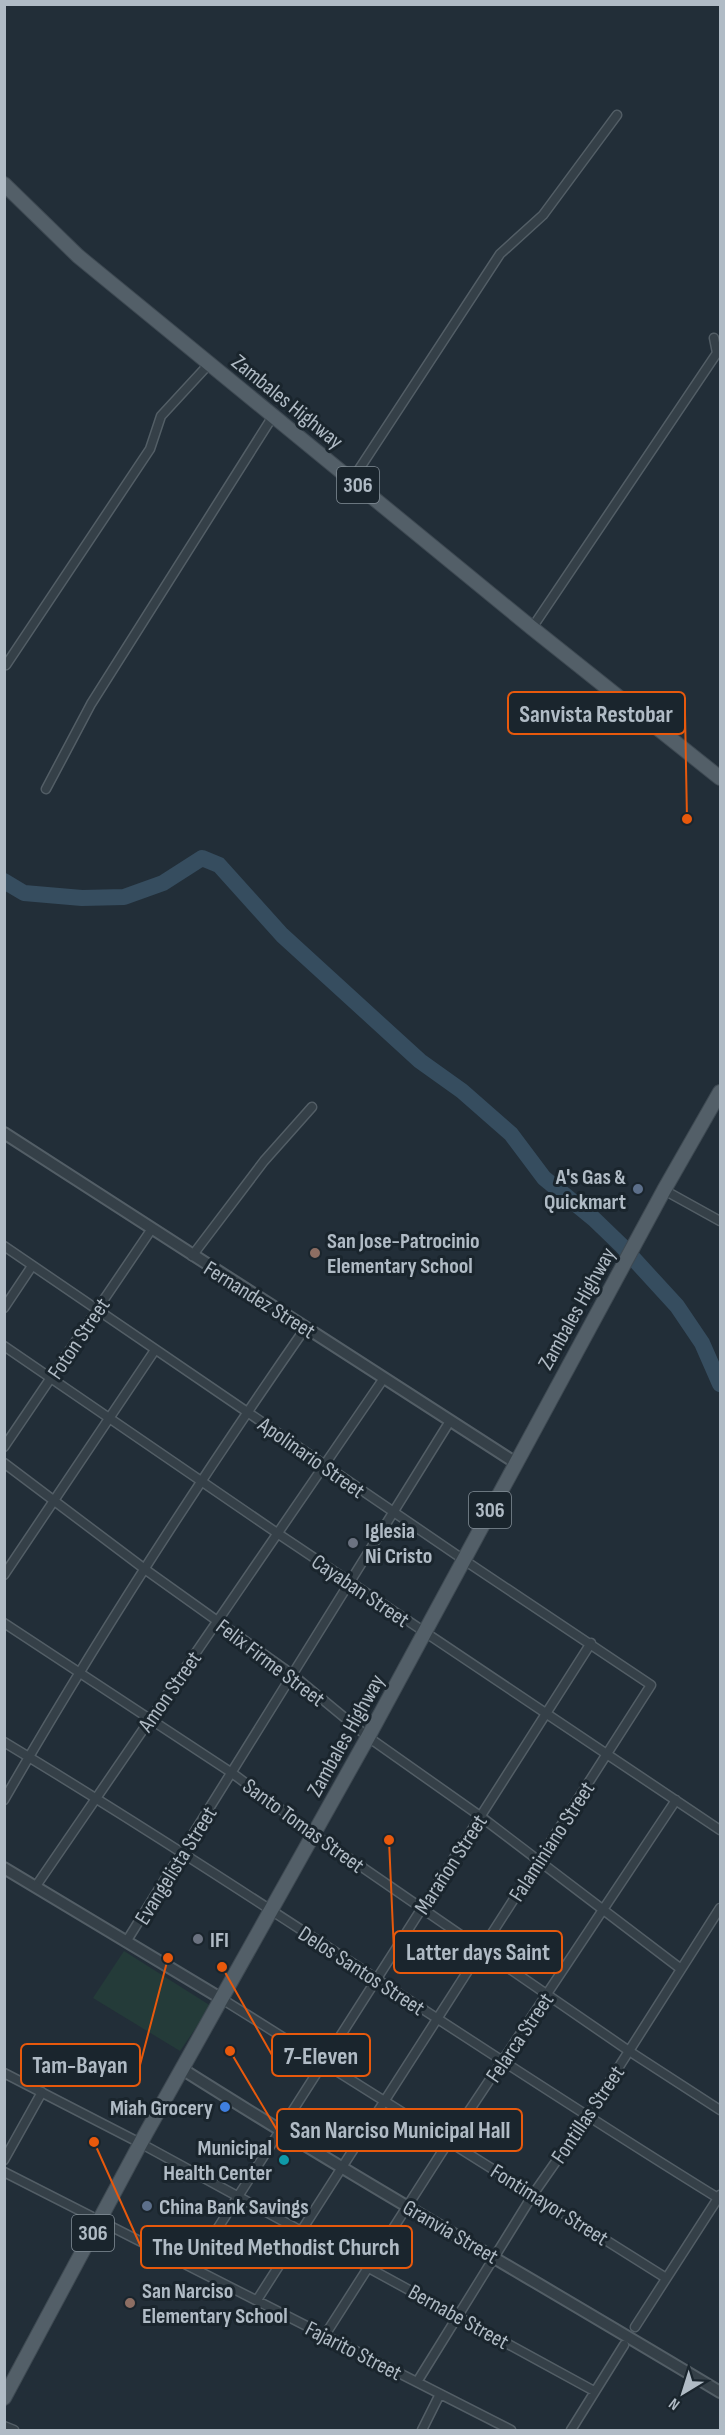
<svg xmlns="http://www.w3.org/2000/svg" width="725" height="2435" font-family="'Sofia Sans Condensed',sans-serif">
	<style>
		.green { fill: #243b39 }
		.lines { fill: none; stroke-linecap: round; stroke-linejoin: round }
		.river { stroke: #364d5f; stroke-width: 16 }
		.minor-casing { stroke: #535e66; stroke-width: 11 }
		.tertiary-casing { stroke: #535e66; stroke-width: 14 }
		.primary-casing { stroke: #3e4952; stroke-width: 16 }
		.minor { stroke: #354048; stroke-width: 8 }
		.tertiary { stroke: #354048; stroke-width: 10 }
		.primary { stroke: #535f68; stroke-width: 14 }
		.service-dot { fill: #5c6f8a; stroke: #1a252d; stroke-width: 2 }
		.education-dot { fill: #8d6e63; stroke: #1a252d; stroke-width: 2 }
		.worship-dot { fill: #6b7280; stroke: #1a252d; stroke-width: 2 }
		.shop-dot { fill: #3f7fe0; stroke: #1a252d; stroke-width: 2 }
		.culture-dot { fill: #0f9aa8; stroke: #1a252d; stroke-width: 2 }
		.labels { text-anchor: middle; stroke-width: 6; stroke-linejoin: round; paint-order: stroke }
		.shield { fill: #1a252d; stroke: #838e97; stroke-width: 1.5 }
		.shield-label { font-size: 21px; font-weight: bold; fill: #b0bbc5 }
		.street-label { font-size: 22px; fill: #b0bbc5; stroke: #1a252d }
		.poi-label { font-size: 22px; font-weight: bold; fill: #b0bbc5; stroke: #1a252d; text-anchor: start }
		.leader { fill: none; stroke: #e8590c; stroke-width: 2 }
		.callout-dot { fill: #e8590c; stroke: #1a252d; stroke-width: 2 }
		.callout { fill: #1a252d; stroke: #e8590c; stroke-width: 2 }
		.callout-label { font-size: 24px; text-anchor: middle; font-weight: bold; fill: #b0bbc5 }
	</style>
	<rect width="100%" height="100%" fill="#222e38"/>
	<path class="green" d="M124 1951 211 2006 180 2051 93 1998Z"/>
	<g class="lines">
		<path class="river" d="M4 881 24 893 82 898 124 897 163 883 202 858 219 865 282 935 420 1061 462 1091 511 1134 544 1178 594 1219 622 1246 677 1306 702 1343 720 1384"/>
		<defs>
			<path id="minor" d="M352 480 500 254 543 215 617 115
				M532 628 717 353 714 338
				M6 665 150 449 161 416 209 364
				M46 789 91 704 273 416
				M664 1190 720 1221
				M4 1246 464 1560 651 1685 257 2300
				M192 1256 264 1161 312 1107
				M4 1308 32 1266
				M4 1346 277 1533 720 1830
				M4 1447 151 1230
				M4 1463 146 1570 293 1675 368 1737 480 1816 681 1969
				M4 1575 155 1350
				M4 1623 232 1773 314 1834 629 2051 720 2110
				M4 1742C246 1888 478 2050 718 2198
				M4 1800C97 1638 199 1481 306 1327
				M36 1886 384 1378
				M126 1942 450 1421
				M222 1999 666 2278
				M4 2073 140 2143 594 2391
				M4 2160 42 2092
				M4 2172 511 2430
				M193 2267 591 1643
				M635 2327 720 2195
				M325 2335 449 2141 676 1800
				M417 2382 534 2193 587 2117 720 1908
				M4 2426 14 2430
				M422 2430 440 2394
				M571 2430 624 2345"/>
			<path id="tertiary" d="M4 1133 516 1463
				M4 1868 222 1999
				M182 2069C359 2181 541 2284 720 2392"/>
			<path id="primary" d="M4 184 78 256 532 628 720 778
				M4 2398 146 2133 368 1737 664 1190 720 1092"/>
		</defs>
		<use href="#minor" class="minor-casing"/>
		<use href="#tertiary" class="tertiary-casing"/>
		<use href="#primary" class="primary-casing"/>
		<use href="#minor" class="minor"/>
		<use href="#tertiary" class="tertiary"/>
		<use href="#primary" class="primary"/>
	</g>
	<g class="service-dot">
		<circle cx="638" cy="1189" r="6"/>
		<circle cx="147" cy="2206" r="6"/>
	</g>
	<g class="education-dot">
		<circle cx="315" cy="1253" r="6"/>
		<circle cx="130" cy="2303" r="6"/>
	</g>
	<g class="worship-dot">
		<circle cx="353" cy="1543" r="6"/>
		<circle cx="198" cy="1939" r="6"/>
	</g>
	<circle class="shop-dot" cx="225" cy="2107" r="6"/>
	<circle class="culture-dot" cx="284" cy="2160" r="6"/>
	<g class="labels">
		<g class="shield">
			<rect x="337" y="467" width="42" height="36" rx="4.5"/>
			<rect x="469" y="1492" width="42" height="36" rx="4.5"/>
			<rect x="72" y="2215" width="42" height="36" rx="4.5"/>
		</g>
		<g class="shield-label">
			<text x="358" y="492">306</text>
			<text x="490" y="1517">306</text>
			<text x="93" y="2240">306</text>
		</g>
		<g class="street-label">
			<text transform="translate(288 401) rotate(39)" y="8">Zambales Highway</text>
			<text transform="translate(260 1299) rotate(32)" y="8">Fernandez Street</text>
			<text transform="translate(576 1308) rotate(-61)" y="8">Zambales Highway</text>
			<text transform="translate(78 1338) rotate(-56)" y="8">Foton Street</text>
			<text transform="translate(312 1457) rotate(35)" y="8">Apolinario Street</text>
			<text transform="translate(361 1590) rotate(34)" y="8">Cayaban Street</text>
			<text transform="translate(271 1662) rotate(37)" y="8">Felix Firme Street</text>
			<text transform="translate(169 1691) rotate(-55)" y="8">Amon Street</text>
			<text transform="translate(345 1735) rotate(-61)" y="8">Zambales Highway</text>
			<text transform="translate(304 1825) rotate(36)" y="8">Santo Tomas Street</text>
			<text transform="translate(551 1841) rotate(-57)" y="8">Falaminiano Street</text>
			<text transform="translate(450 1864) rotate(-57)" y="8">Marañon Street</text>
			<text transform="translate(175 1865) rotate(-58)" y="8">Evangelista Street</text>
			<text transform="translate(362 1970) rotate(33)" y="8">Delos Santos Street</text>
			<text transform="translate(519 2037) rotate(-56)" y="8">Felarca Street</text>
			<text transform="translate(587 2114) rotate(-56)" y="8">Fontillas Street</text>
			<text transform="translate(550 2204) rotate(32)" y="8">Fontimayor Street</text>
			<text transform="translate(451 2231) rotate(30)" y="8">Granvia Street</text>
			<text transform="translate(459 2316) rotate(29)" y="8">Bernabe Street</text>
			<text transform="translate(354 2350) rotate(27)" y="8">Fajarito Street</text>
		</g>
		<g class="poi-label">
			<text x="626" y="1184" text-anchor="end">A's Gas &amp;<tspan x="626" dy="25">Quickmart</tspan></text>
			<text x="327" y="1248">San Jose-Patrocinio<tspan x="327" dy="25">Elementary School</tspan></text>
			<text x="365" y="1538">Iglesia<tspan x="365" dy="25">Ni Cristo</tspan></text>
			<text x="210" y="1947">IFI</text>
			<text x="213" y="2115" text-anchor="end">Miah Grocery</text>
			<text x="272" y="2155" text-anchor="end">Municipal<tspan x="272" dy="25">Health Center</tspan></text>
			<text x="159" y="2214">China Bank Savings</text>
			<text x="142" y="2298">San Narciso<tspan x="142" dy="25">Elementary School</tspan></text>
		</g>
	</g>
	<path class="leader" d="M687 819L685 713M389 1840L394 1952M222 1967L272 2055M168 1958L140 2065M230 2051L277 2130M94 2142L141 2247"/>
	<g class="callout-dot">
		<circle cx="687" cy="819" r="6"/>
		<circle cx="389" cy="1840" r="6"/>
		<circle cx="222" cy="1967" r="6"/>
		<circle cx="168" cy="1958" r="6"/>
		<circle cx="230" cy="2051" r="6"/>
		<circle cx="94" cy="2142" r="6"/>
	</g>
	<g class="callout">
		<rect x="508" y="692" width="177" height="42" rx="6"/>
		<rect x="394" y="1931" width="168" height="42" rx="6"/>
		<rect x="272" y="2034" width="98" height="42" rx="6"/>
		<rect x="21" y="2044" width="119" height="42" rx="6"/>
		<rect x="277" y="2109" width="245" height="42" rx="6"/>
		<rect x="141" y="2226" width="271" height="42" rx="6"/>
	</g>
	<g class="callout-label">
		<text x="596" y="722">Sanvista Restobar</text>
		<text x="478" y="1960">Latter days Saint</text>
		<text x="321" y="2064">7-Eleven</text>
		<text x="80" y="2073">Tam-Bayan</text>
		<text x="400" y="2138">San Narciso Municipal Hall</text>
		<text x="276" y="2255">The United Methodist Church</text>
	</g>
	<rect width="725" height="2435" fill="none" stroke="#b0bbc5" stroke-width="12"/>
	<g transform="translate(683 2393) rotate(218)" stroke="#1a252d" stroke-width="4.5" paint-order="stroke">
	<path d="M0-4.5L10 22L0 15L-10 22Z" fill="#b0bbc5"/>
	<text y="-9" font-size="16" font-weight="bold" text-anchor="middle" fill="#b0bbc5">N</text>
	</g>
</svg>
